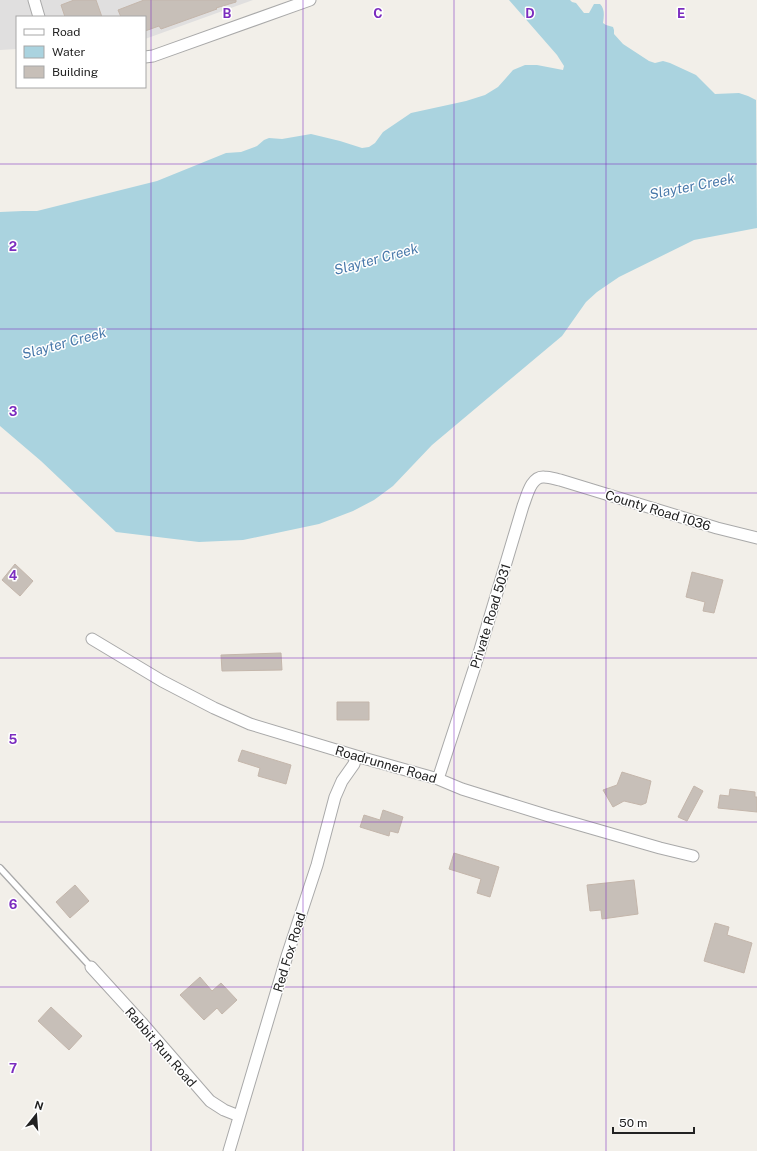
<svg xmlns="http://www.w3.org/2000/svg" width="757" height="1151" font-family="'Public Sans',sans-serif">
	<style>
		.residential { fill: #e0dfdf }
		.water { fill: #aad3df }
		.building { fill: #c7bfb8; stroke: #c4b6ab }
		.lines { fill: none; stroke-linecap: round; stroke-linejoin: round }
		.lane-casing { stroke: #a9a9a9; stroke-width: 8 }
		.street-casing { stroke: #a9a9a9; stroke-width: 13 }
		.lane { stroke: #fff; stroke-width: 5.5 }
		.street { stroke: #fff; stroke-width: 11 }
		.grid { fill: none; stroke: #7b2cbf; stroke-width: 1; stroke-opacity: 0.55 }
		.labels { text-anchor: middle; stroke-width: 3; stroke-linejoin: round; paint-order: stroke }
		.street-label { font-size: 13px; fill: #222; stroke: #fff }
		.water-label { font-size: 14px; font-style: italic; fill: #4a7aab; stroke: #fff }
		.grid-label { font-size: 13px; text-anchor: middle; font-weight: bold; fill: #7b2cbf; stroke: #fff; stroke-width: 3; stroke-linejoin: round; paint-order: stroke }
	</style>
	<rect width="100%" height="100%" fill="#f2efe9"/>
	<path class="residential" d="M0 0H253L145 39V17H17V49L0 50Z"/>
	<path class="water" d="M509 0H570L572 2 576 3 584 13H589L594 4H600C605 9 604 16 603 23L606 25 613 27 614 30V34L623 44 649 61 655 63 663 61 670 63 696 75 715 94 739 93 748 96 756 100 757 228 694 240 619 277 597 292 586 302 562 336 432 445 393 486 374 500 353 511 319 524 243 540 199 542 116 532 41 461 0 426V212L23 211H37L157 181 226 153 241 152 257 146 264 140 269 138 282 139 311 134 340 141 362 148 369 147 375 143 383 132 411 113 466 101 485 95 498 87 513 70 525 65H537L563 70 564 66 557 55Z"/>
	<path class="building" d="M74 0H96L102 17H65L61 5Z
		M144 0H236V2L216 8 217 9 161 29 159 26 145 31V17H121L118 10Z
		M15 564 33 581 20 596 2 580Z
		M692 572 723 580 714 613 703 611 705 602 686 597Z
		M281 653 282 670 222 671 221 655Z
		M337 702H369V720H337Z
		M242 750 291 765 286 784 258 776 260 768 238 761Z
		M622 772 651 781 646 803 641 805 624 801 613 807 603 790 617 785Z
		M694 786 703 791 687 821 678 817Z
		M730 789 755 792V797H757V812L718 808 720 795 729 796Z
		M383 810 403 817 398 833 390 831 389 836 360 827 364 815 380 820Z
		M454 853 499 867 490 897 477 893 481 879 449 869Z
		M634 880 638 914 602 919 601 910 590 911 587 885Z
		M75 885 89 901 70 918 56 902Z
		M715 923 729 927 727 935 752 943 744 973 704 961Z
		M200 977 212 991 221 983 237 1000 222 1014 217 1008 204 1020 180 995Z
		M51 1007 82 1036 69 1050 38 1021Z"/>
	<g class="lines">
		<defs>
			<path id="lane" d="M0 868 91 967"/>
			<path id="street" d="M34 0 39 17
				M145 57 153 56 310 0
				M92 639 162 681 214 708 250 724 356 756 438 779 462 789 549 816 660 848 693 856
				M438 779 476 663 523 506C527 496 531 476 544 477 550 477 555 479 560 480L717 528 757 538
				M91 967 143 1024 210 1101 224 1110 239 1116
				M229 1151 287 956 317 865 335 797 342 781 354 764 356 756"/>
		</defs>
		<use href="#lane" class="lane-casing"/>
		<use href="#street" class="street-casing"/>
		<use href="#lane" class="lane"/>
		<use href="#street" class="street"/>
	</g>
	<path class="grid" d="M151 0V1151M303 0V1151M454 0V1151M606 0V1151M0 164H757M0 329H757M0 493H757M0 658H757M0 822H757M0 987H757"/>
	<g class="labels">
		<g class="street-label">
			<text transform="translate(658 510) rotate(17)" y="5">County Road 1036</text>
			<text transform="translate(490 616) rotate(-73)" y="5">Private Road 5031</text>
			<text transform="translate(386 764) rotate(16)" y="5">Roadrunner Road</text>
			<text transform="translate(289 952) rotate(-73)" y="5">Red Fox Road</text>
			<text transform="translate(161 1047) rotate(49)" y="5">Rabbit Run Road</text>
		</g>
		<g class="water-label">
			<text transform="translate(692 186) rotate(-11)" y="5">Slayter Creek</text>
			<text transform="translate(376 259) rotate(-15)" y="5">Slayter Creek</text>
			<text transform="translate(64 343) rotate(-15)" y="5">Slayter Creek</text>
		</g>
	</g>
	<g class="grid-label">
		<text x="227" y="18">B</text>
		<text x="378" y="18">C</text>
		<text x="530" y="18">D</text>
		<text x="681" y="18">E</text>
		<text x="13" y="251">2</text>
		<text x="13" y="416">3</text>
		<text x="13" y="580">4</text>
		<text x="13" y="744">5</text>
		<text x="13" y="909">6</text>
		<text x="13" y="1073">7</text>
	</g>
	<rect x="16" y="16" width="130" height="72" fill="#ffffff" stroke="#a7a7a7"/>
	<rect x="24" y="29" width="20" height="6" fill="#ffffff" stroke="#a7a7a7"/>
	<text x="52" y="36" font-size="12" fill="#222222">Road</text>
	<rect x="24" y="46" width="20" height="12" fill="#aad3df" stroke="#a7a7a7"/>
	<text x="52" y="56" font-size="12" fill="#222222">Water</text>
	<rect x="24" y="66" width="20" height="12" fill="#c7bfb8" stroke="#a7a7a7"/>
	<text x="52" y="76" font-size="12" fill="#222222">Building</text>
	<g transform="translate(36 1115) rotate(17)" stroke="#ffffff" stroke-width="3" paint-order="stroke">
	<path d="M0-3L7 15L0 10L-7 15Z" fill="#222222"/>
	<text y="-6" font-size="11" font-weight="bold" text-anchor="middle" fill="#222222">N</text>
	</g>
	<path d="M613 1127v6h81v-6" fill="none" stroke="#222222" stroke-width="2"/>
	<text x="619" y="1127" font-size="12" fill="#222222" stroke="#ffffff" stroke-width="3" paint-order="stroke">50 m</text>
</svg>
